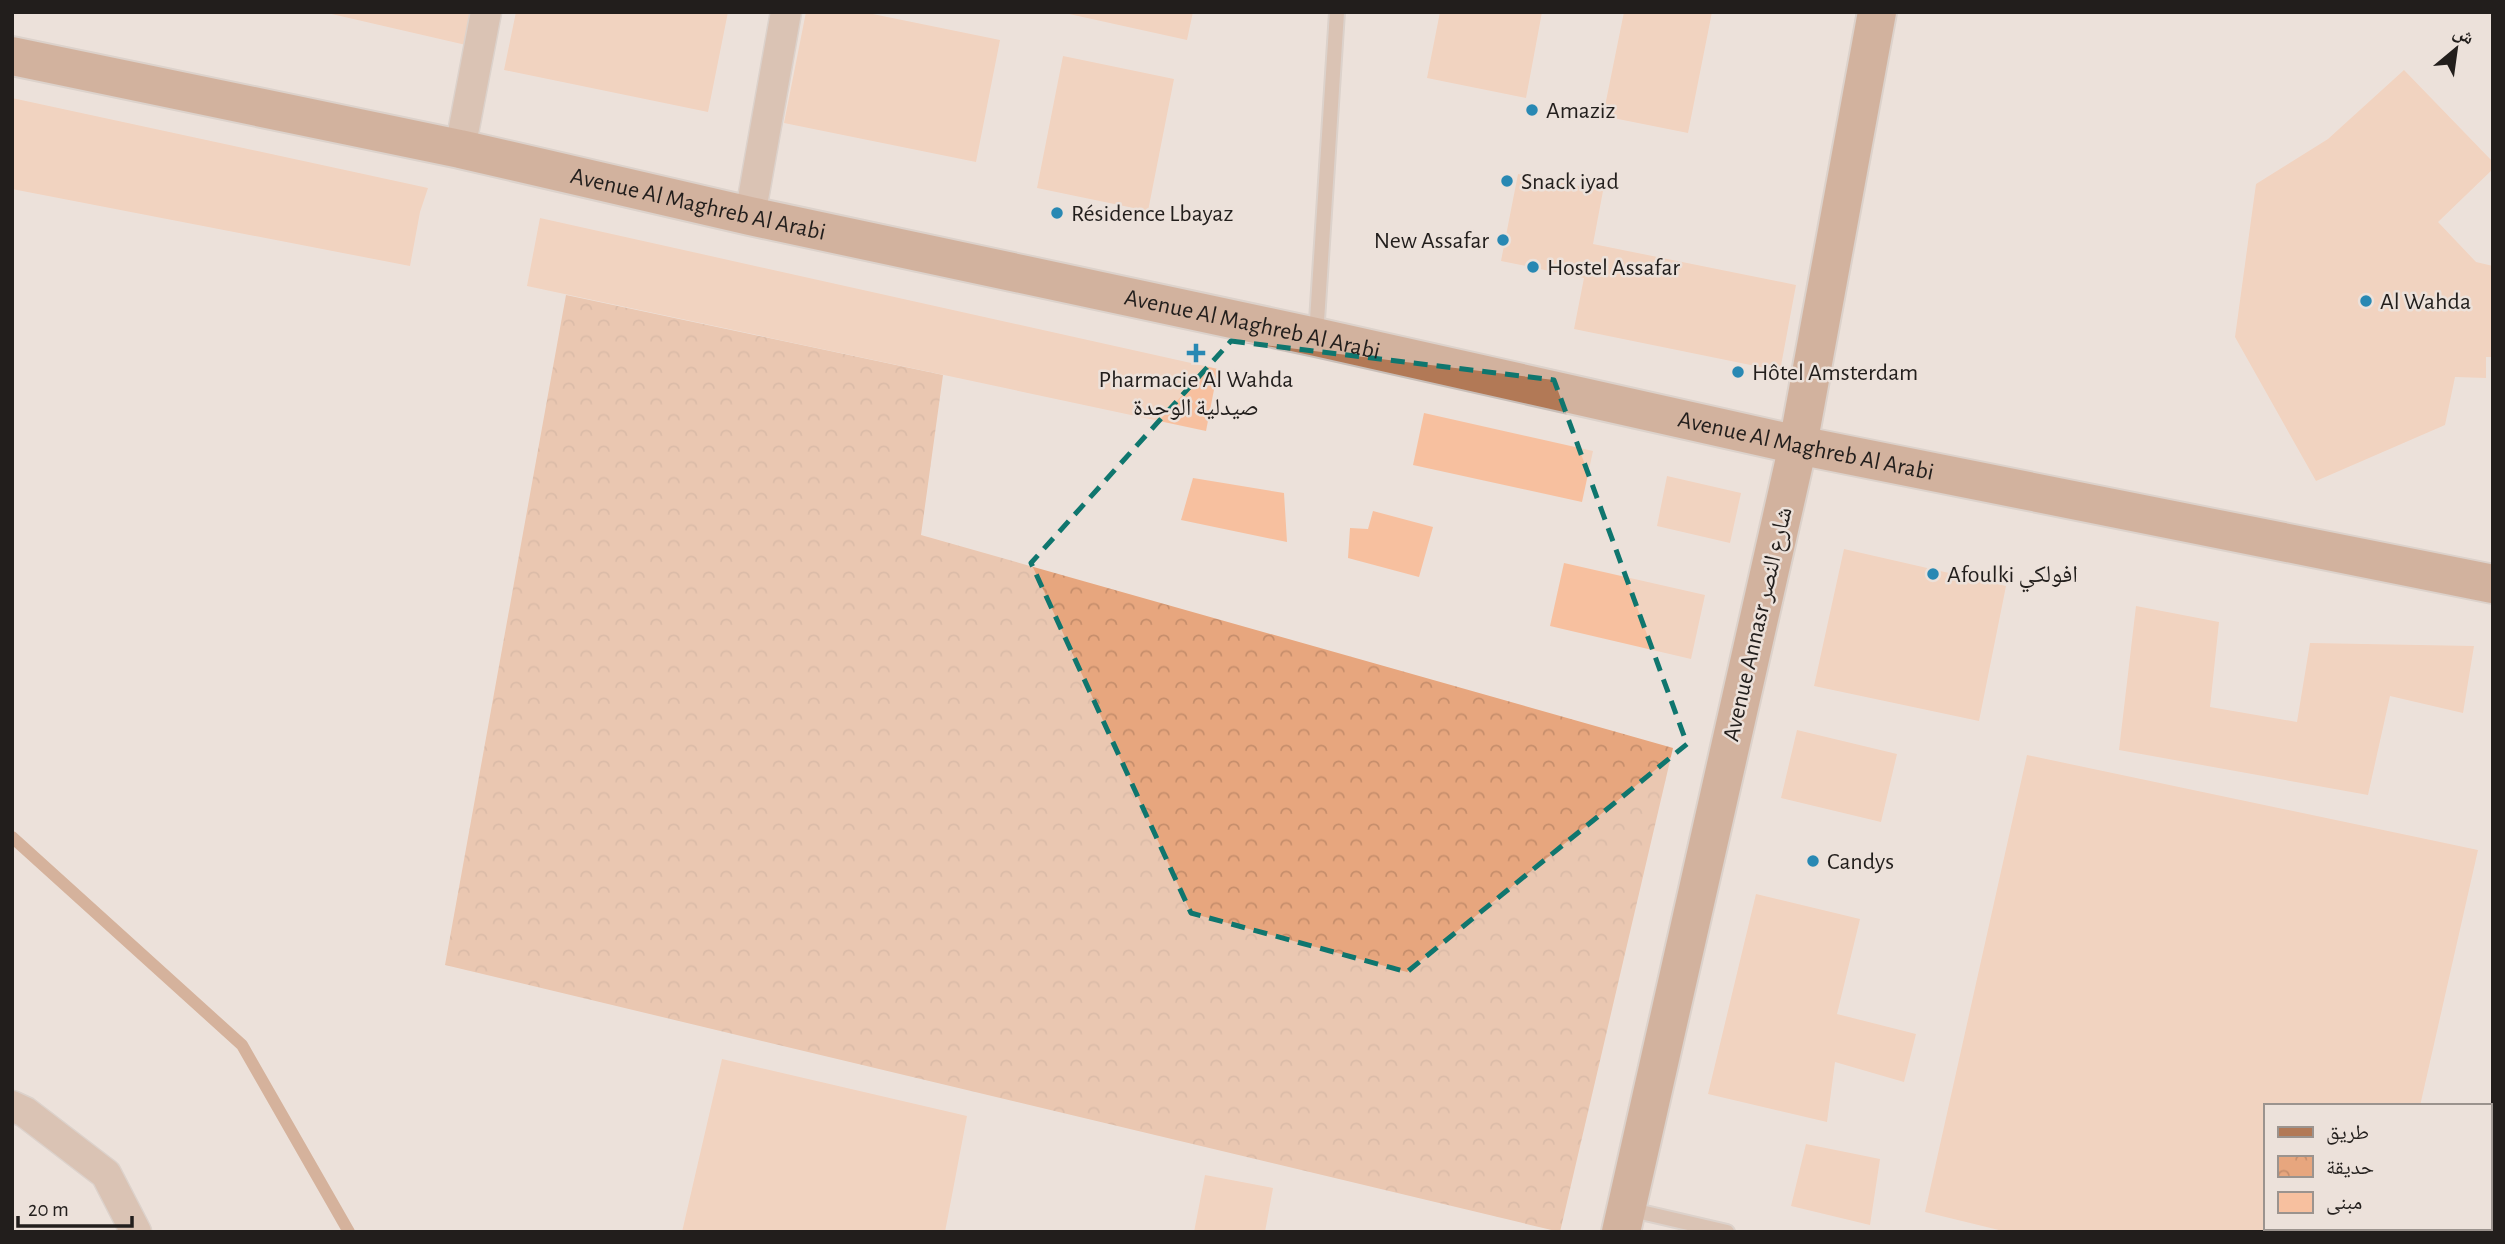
<svg xmlns="http://www.w3.org/2000/svg" width="2505" height="1244" font-family="'Alegreya Sans','Noto Naskh Arabic',sans-serif">
	<style>
		.park { fill: url(#park-crowns) }
		.lines { fill: none; stroke-linecap: round; stroke-linejoin: round }
		.stream { stroke: #b87951; stroke-width: 12 }
		.building { fill: #f7c09f }
		.lane-casing { stroke: #c8beb8; stroke-width: 18 }
		.street-casing { stroke: #c8beb8; stroke-width: 33 }
		.secondary-casing { stroke: #c8beb8; stroke-width: 42 }
		.lane { stroke: #c49d85; stroke-width: 14 }
		.street { stroke: #c49d85; stroke-width: 30 }
		.secondary { stroke: #b27956; stroke-width: 38 }
		.marked { fill: none; stroke: #0f766e; stroke-width: 5; stroke-dasharray: 14 9; stroke-linejoin: round }
		.poi-dot { fill: #2888b3; stroke: #ece1da; stroke-width: 2.5 }
		.labels { text-anchor: middle; stroke-width: 5; stroke-linejoin: round; paint-order: stroke }
		.poi-label { font-size: 24px; fill: #221e1c; stroke: #ece1da; text-anchor: start }
		.street-label { font-size: 24px; fill: #221e1c; stroke: #ece1da }
	</style>
	<defs>
		<pattern id="park-crowns" width="20" height="18" patternUnits="userSpaceOnUse" patternTransform="scale(1.75)"><rect width="20" height="18" fill="#e7a67e"/><path d="M2 6a3 3 0 1 1 6 0M12 15a3 3 0 1 1 6 0" fill="none" stroke="#c68e6c"/></pattern>
	</defs>
	<rect width="100%" height="100%" fill="#ece1da"/>
	<path class="park" d="M566 295 943 375 921 535 1673 748 1560 1232 445 965Z"/>
	<g class="lines">
		<path class="stream" d="M12 837 242 1045 349 1232"/>
	</g>
	<path class="building" d="M323 12H473L466 45Z
		M516 12H728L708 112 504 70Z
		M806 12H863L1000 40 976 162 784 123Z
		M1060 12H1193L1187 40Z
		M1440 12H1542L1526 98 1427 78Z
		M1624 12H1712L1688 133 1603 116Z
		M1063 56 1174 79 1148 211 1037 188Z
		M2404 70 2493 162V169L2438 222 2476 262 2493 266V357H2486V378L2455 377 2445 425 2316 481 2235 337 2256 184 2328 139Z
		M12 98 428 188 420 212 410 266 12 189Z
		M1518 174 1603 191 1593 244 1796 285 1780 371 1574 329 1584 278 1501 261Z
		M540 218 1218 369 1206 431 527 286Z
		M1424 413 1593 451 1582 502 1413 465Z
		M1667 476 1741 493 1730 543 1657 526Z
		M1193 478 1284 493 1287 542 1181 520Z
		M1373 511 1433 527 1419 577 1348 558 1350 528 1368 529Z
		M1844 549 2006 586 1979 721 1814 686Z
		M1564 563 1705 595 1691 659 1550 626Z
		M2136 606 2219 622 2210 707 2297 722 2310 643 2474 646 2463 713 2390 696 2368 795 2119 750Z
		M1797 730 1897 754 1881 822 1781 798Z
		M2027 755 2478 850 2420 1106H2265V1228H2392L2391 1232H2007L1925 1212Z
		M1756 894 1860 919 1837 1014 1916 1034 1904 1082 1835 1062 1827 1122 1708 1094Z
		M722 1059 967 1116 945 1232H682Z
		M1806 1144 1880 1159 1870 1225 1791 1206Z
		M1205 1175 1273 1188 1265 1232H1194Z"/>
	<g class="lines">
		<defs>
			<path id="lane" d="M1316 336 1337 12
				M1628 1209 1727 1232"/>
			<path id="street" d="M460 149 486 12
				M750 216 786 12
				M12 1106 25 1112 106 1174 136 1232"/>
			<g id="secondary">
				<path id="s1" d="M12 56 460 149 750 216 1316 337 1798 445 2493 584"/>
				<path d="M1621 1232 1798 445 1877 12"/>
			</g>
		</defs>
		<use href="#lane" class="lane-casing"/>
		<use href="#street" class="street-casing"/>
		<use href="#secondary" class="secondary-casing"/>
		<use href="#lane" class="lane"/>
		<use href="#street" class="street"/>
		<use href="#secondary" class="secondary"/>
	</g>
	<path d="M0 0H2505V1244H0ZM1231 341 1554 380 1687 744 1407 972 1191 913 1031 563Z" fill="#ece1da" fill-opacity=".55" fill-rule="evenodd"/>
	<path class="marked" d="M1231 341 1554 380 1687 744 1407 972 1191 913 1031 563Z"/>
	<g class="poi-dot">
		<circle cx="1532" cy="110" r="7"/>
		<circle cx="1507" cy="181" r="7"/>
		<circle cx="1057" cy="213" r="7"/>
		<circle cx="1503" cy="240" r="7"/>
		<circle cx="1533" cy="267" r="7"/>
		<circle cx="2366" cy="301" r="7"/>
		<path d="M1192.5 342.5h7v7h7v7h-7v7h-7v-7h-7v-7h7z"/>
		<circle cx="1738" cy="372" r="7"/>
		<circle cx="1933" cy="574" r="7"/>
		<circle cx="1813" cy="861" r="7"/>
	</g>
	<g class="labels">
		<g class="poi-label">
			<text x="1546" y="118">Amaziz</text>
			<text x="1521" y="189">Snack iyad</text>
			<text x="1071" y="221">Résidence Lbayaz</text>
			<text x="1489" y="248" text-anchor="end">New Assafar</text>
			<text x="1547" y="275">Hostel Assafar</text>
			<text x="2380" y="309">Al Wahda</text>
			<text x="1752" y="380">Hôtel Amsterdam</text>
			<text x="1196" y="387" text-anchor="middle">Pharmacie Al Wahda<tspan x="1196" dy="28">صيدلية الوحدة</tspan></text>
			<text x="1947" y="582">Afoulki افولكي</text>
			<text x="1827" y="869">Candys</text>
		</g>
		<g class="street-label">
			<text dy="8" stroke="none"><textPath href="#s1" startOffset="702">Avenue Al Maghreb Al Arabi</textPath></text>
			<text dy="8" stroke="none"><textPath href="#s1" startOffset="1269">Avenue Al Maghreb Al Arabi</textPath></text>
			<text dy="8" stroke="none"><textPath href="#s1" startOffset="1836">Avenue Al Maghreb Al Arabi</textPath></text>
			<text transform="translate(1757 624) rotate(-77)" y="8">Avenue Annasr شارع النصر</text>
		</g>
	</g>
	<rect width="2505" height="1244" fill="none" stroke="#221e1c" stroke-width="28"/>
	<rect x="2264" y="1104" width="228" height="126" fill="#ece1da" stroke="#9b938e" stroke-width="2"/>
	<rect x="2278" y="1127" width="35" height="10" fill="#b27956" stroke="#9b938e" stroke-width="2"/>
	<text x="2326" y="1139" font-size="21" fill="#221e1c">طريق</text>
	<rect x="2278" y="1156" width="35" height="21" fill="url(#park-crowns)" stroke="#9b938e" stroke-width="2"/>
	<text x="2326" y="1174" font-size="21" fill="#221e1c">حديقة</text>
	<rect x="2278" y="1192" width="35" height="21" fill="#f7c09f" stroke="#9b938e" stroke-width="2"/>
	<text x="2326" y="1209" font-size="21" fill="#221e1c">مبنى</text>
	<g transform="translate(2456 49) rotate(29)" stroke="#ece1da" stroke-width="5" paint-order="stroke">
	<path d="M0-5L12 26L0 18L-12 26Z" fill="#221e1c"/>
	<text y="-10" font-size="19" font-weight="bold" text-anchor="middle" fill="#221e1c">ش</text>
	</g>
	<path d="M18 1216v10h114v-10" fill="none" stroke="#221e1c" stroke-width="3.5"/>
	<text x="28" y="1216" font-size="21" fill="#221e1c" stroke="#ece1da" stroke-width="5" paint-order="stroke">20 m</text>
</svg>
